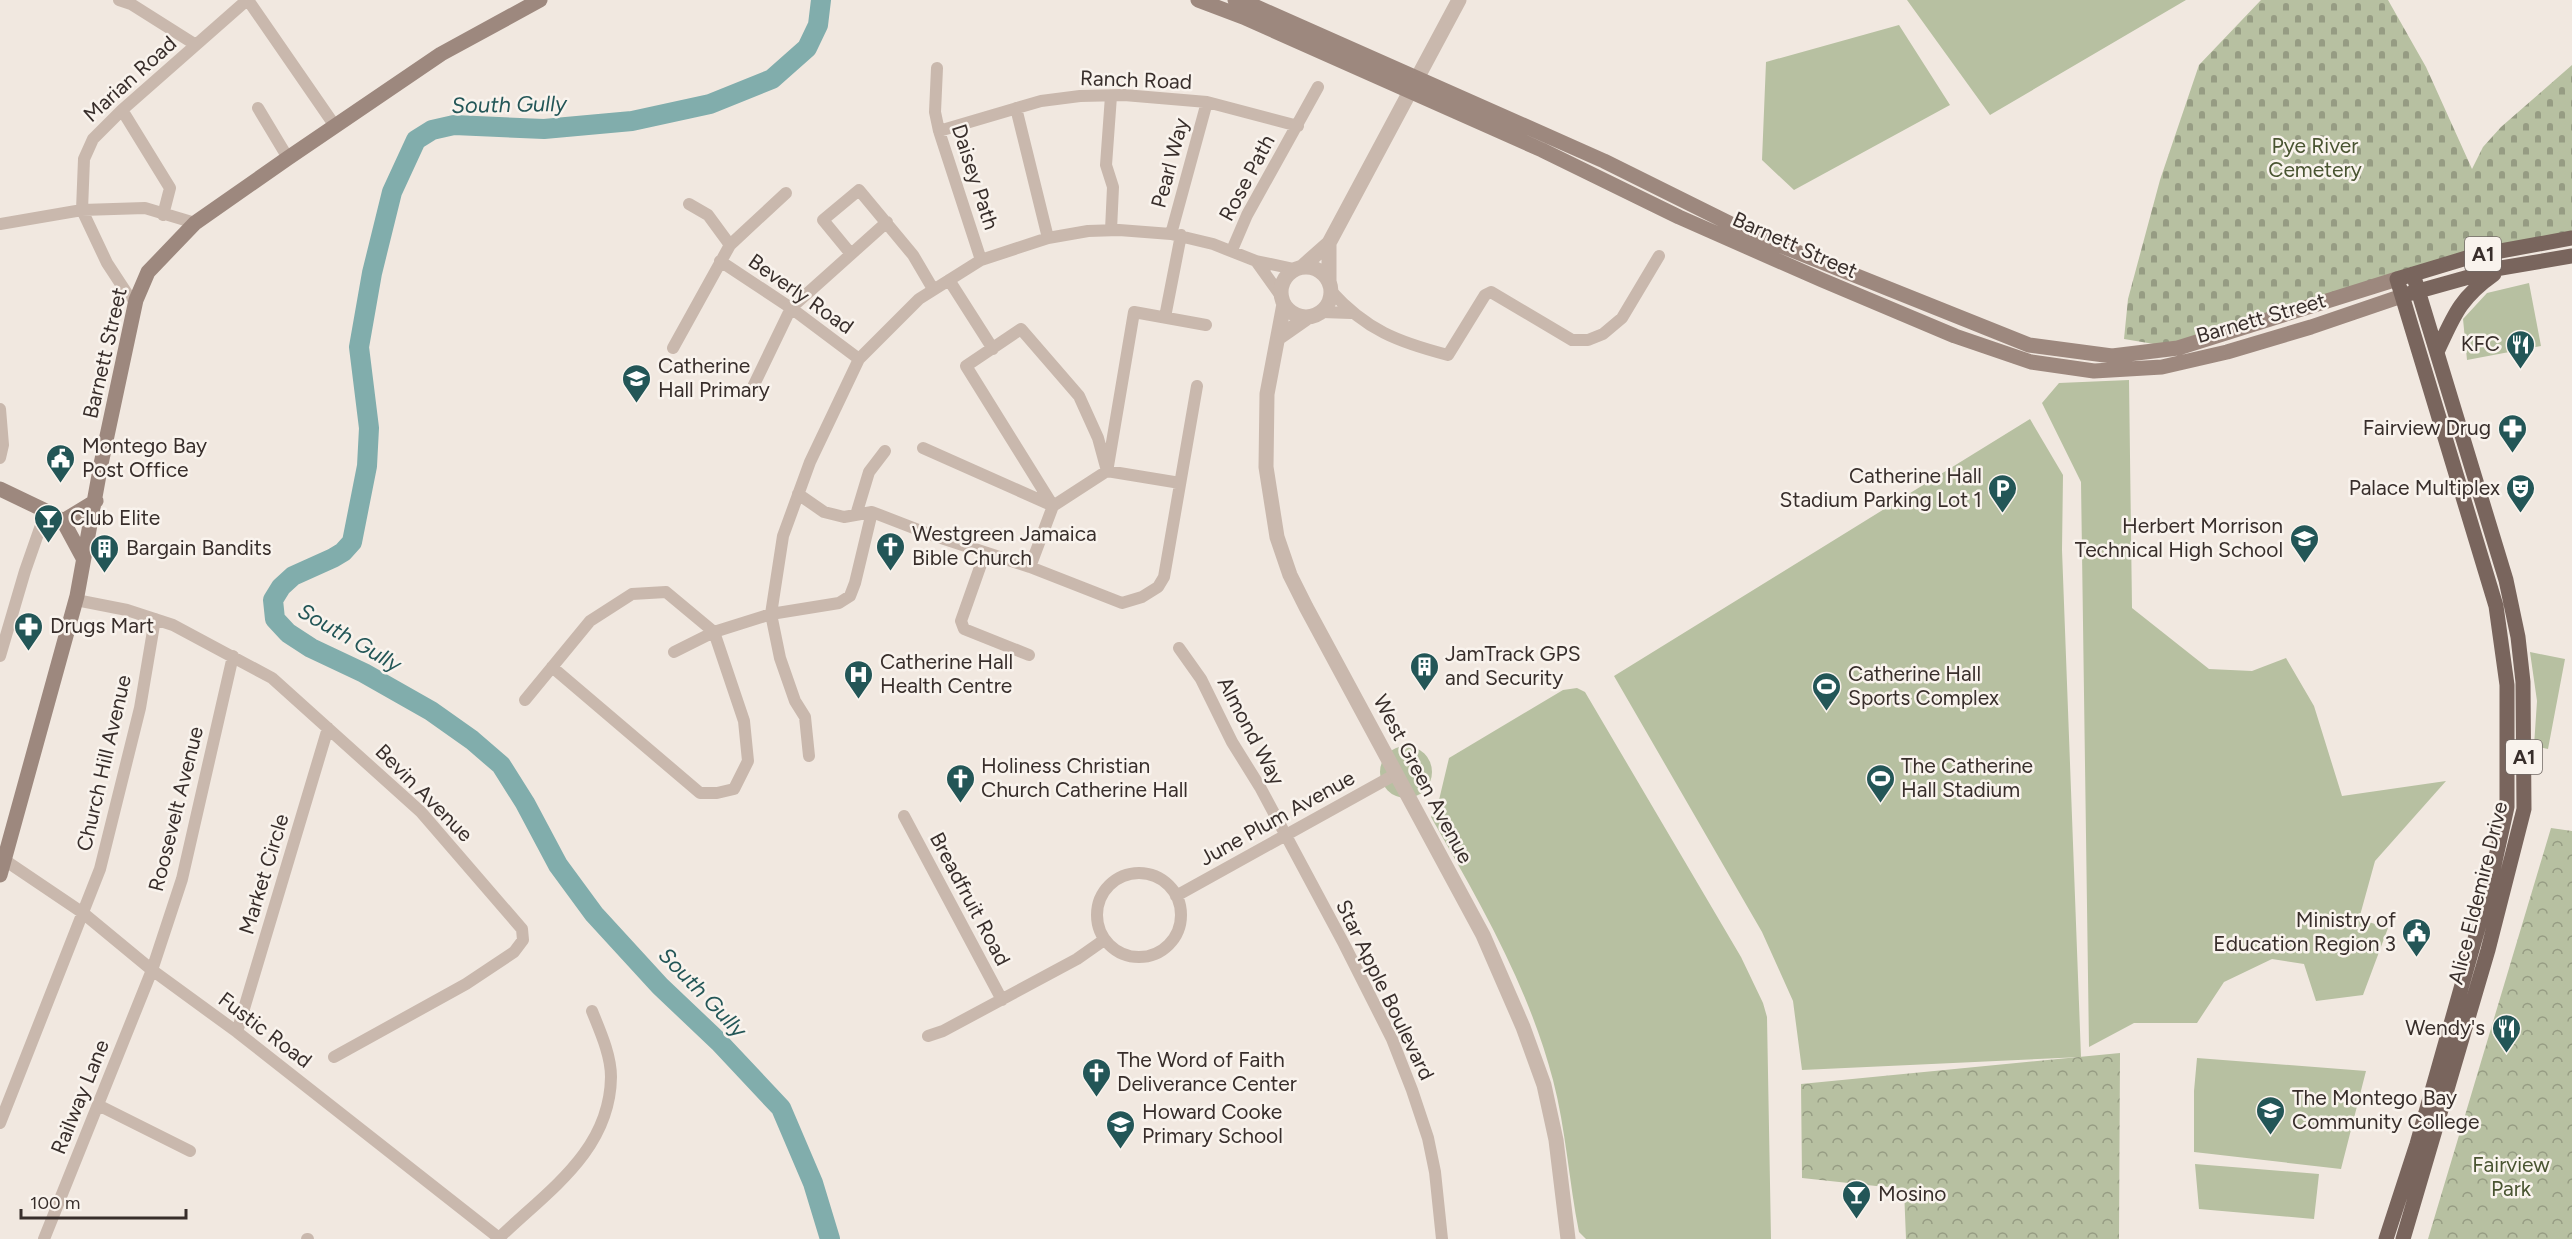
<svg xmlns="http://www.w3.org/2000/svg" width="2572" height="1239" font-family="Figtree,sans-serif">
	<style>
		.green { fill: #b7c0a1 }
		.cemetery { fill: url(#cemetery-stones) }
		.park { fill: url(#park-crowns) }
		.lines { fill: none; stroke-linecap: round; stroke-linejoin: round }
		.river { stroke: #81adac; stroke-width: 20 }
		.minor { stroke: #c9b8ad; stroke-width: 12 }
		.tertiary { stroke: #c9b8ad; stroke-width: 15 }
		.secondary { stroke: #9d887e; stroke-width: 15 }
		.primary { stroke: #79655d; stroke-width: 15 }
		.labels { text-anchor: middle; stroke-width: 5; stroke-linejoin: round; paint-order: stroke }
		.shield { fill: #f9f3ed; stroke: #726965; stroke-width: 1.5 }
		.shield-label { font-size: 20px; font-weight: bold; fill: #382e2b }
		.street-label { font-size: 21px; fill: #382e2b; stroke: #f9f3ed }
		.park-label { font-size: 21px; fill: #495431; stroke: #f9f3ed }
		.poi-label { font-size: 21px; fill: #382e2b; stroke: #f9f3ed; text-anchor: start }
		.water-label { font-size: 22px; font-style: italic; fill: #235657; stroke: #f9f3ed }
	</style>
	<defs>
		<pattern id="cemetery-stones" width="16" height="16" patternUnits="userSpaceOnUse" patternTransform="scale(1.5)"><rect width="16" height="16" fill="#b7c0a1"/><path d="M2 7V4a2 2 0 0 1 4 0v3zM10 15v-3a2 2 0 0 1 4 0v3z" fill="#969c83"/></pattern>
		<pattern id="park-crowns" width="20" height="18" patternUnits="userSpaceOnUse" patternTransform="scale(1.5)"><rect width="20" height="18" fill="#b7c0a1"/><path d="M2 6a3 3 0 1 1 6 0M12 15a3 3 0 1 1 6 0" fill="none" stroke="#969c83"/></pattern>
	</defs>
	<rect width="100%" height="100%" fill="#f1e8e0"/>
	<path class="green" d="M1907 0H2186L1990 115Z
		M1899 25 1950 105 1794 190 1762 160 1766 62Z
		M2529 283 2541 346 2467 360 2463 319 2487 293Z
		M2129 380 2132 608 2209 669 2252 671 2286 658 2314 706 2342 796 2446 781 2375 861 2359 919 2388 928 2363 995 2316 1001 2304 964 2272 959 2224 982 2197 1023H2134L2089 1047 2081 482 2042 403 2059 383Z
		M2030 419 2063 475 2062 550 2081 1057 1802 1070 1793 1001 1762 932 1614 676Z
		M2530 652 2565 659 2548 749 2534 746 2537 701Z
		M1577 688 1585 692 1741 957 1763 1003 1767 1017 1771 1239H1586L1579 1232C1569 1182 1566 1130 1553 1080 1528 985 1479 901 1431 817L1439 800 1449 758 1563 690Z
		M1380 772a26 26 0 1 1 52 0a26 26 0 1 1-52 0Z
		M2197 1058 2366 1071 2341 1169 2194 1152V1091Z
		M2195 1164 2319 1174 2314 1219 2199 1209Z"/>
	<path class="cemetery" d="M2261 0H2388L2426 67 2472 169 2483 147 2501 127 2572 65V238L2519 246 2178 348 2124 339 2128 299 2160 180 2199 65Z"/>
	<path class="park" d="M2551 828 2572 831V1239H2428Z
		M2120 1053 2119 1239H1906L1904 1189 1802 1178 1801 1084Z"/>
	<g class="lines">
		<path class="river" d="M821 0 818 25 807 48 772 79 710 104 632 121 544 129 454 125 432 130 416 140 392 192 372 273 359 347 369 428 367 466 352 542 343 552 333 558 293 576 281 587 273 600 275 619 288 633 311 648 364 673 431 711 472 740 501 765 525 803 558 865 594 914 660 986 719 1042 781 1108 813 1183 830 1239"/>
		<path class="minor" d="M119 0 131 4 196 45
			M248 0 335 126
			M937 68 935 112 939 131 981 260
			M1111 96 1106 165 1113 187 1111 230
			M258 108 288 158
			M1016 108 1048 238
			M122 110 170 188 163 215
			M939 131 1041 101 1080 96 1124 95 1207 102 1298 126
			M689 204 708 215 730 245
			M0 224 82 210 145 208 195 223
			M1171 234 1207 102
			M1232 250 1247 215 1318 87
			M851 254 823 220 859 190 913 255 933 289
			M720 261 791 308 859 359
			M1256 261 1281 296
			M949 280 993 349
			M1331 291C1366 330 1398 342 1448 355L1485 295 1491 292 1572 340H1588L1603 334 1622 318 1659 256
			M136 300 128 295 107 263 82 210 84 159 93 139 122 110 247 0
			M1322 312 1351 313
			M1165 317 1181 235
			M673 348 730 245 786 193
			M750 393 791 308 887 222
			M0 409 3 445 0 458
			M923 448 1051 505
			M1108 466 1134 312 1206 325
			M798 494 824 512 844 517 872 512 929 534 1030 567 1122 603 1142 597 1158 587 1164 577 1197 386
			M1053 506 966 366 1021 329 1079 396 1098 438 1107 471
			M856 515 869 472 885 451
			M985 553 961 621 964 629 1029 655
			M1030 567 1053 506 1107 471 1180 483
			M76 600 127 610 173 625 272 678 421 812 522 929 523 940 514 952 466 984 334 1057
			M1179 648 1201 679 1232 742 1260 787 1344 944 1392 1039 1412 1090 1428 1138 1435 1172 1442 1239
			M0 656 25 571 46 511
			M552 667 700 793H717L734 789 748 761 744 721 714 632 771 614 839 603 850 596 855 583 872 512
			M525 700 590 621 632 594 666 592 714 632 674 652
			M809 756 805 717 795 701 780 658 771 614 783 536 810 462 859 359 919 299 981 260 1048 238 1088 231 1119 230 1171 234 1213 244 1256 261 1294 269
			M904 816 1002 1000
			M3 859 83 913 152 970 237 1032 499 1238
			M1097 915a42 42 0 1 1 84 0a42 42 0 1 1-84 0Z
			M1176 896 1396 774
			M237 1032 328 728
			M928 1036 943 1031 1077 959 1104 940
			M98 1105 190 1151
			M0 1123 100 869 140 708 155 619
			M44 1239 152 970 182 879 233 656
			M307 1239H308
			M498 1239C546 1192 610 1152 611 1077 611 1055 600 1031 592 1011"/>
		<path class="tertiary" d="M1281 292a25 25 0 1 1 50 0a25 25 0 1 1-50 0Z
			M1302 267 1329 243 1459 0
			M1329 280V243
			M1284 304 1267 394 1266 467 1277 537 1290 575 1306 607 1483 935 1523 1027 1544 1085 1556 1140 1568 1239
			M1278 338 1308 317"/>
		<path class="secondary" d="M1198 0 1243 17 1542 150 1679 217 1822 280 1955 336 2031 362 2094 371 2162 367 2227 352 2311 327 2402 296
			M1235 0 1252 5 1604 161 1747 232 2029 345 2112 356 2178 348 2397 279
			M0 489 46 511 63 521 83 558
			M63 521 96 501
			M0 875 77 596 101 464 136 300 148 272 195 223 288 158 441 54 540 0"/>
		<path class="primary" d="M2408 294 2501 268 2572 256
			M2437 352C2454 315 2460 298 2494 274
			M2386 1239 2417 1144 2488 893 2507 807V685L2496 606 2397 279 2473 256 2572 238
			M2403 1239 2488 950 2524 809 2523 682 2518 637 2506 580 2413 274"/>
	</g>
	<defs>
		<symbol id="restaurant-pin" viewBox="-11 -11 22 30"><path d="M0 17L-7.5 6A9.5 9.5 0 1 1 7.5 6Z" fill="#235657" stroke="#f9f3ed"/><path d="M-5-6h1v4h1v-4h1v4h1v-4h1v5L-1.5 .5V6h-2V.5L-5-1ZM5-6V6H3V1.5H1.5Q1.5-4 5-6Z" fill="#fff"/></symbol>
		<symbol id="school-pin" viewBox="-11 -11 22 30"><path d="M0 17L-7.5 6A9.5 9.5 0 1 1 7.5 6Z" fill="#235657" stroke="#f9f3ed"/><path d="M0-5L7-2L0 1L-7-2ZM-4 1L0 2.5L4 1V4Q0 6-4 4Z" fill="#fff"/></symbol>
		<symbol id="pharmacy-pin" viewBox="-11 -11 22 30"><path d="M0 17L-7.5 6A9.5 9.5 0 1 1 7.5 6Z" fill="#235657" stroke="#f9f3ed"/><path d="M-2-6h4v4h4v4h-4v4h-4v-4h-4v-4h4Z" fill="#fff"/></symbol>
		<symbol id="civic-pin" viewBox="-11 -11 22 30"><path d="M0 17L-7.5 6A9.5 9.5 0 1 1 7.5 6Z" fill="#235657" stroke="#f9f3ed"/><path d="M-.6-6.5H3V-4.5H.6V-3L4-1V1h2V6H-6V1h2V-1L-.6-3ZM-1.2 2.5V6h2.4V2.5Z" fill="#fff"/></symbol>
		<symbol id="parking-pin" viewBox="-11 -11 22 30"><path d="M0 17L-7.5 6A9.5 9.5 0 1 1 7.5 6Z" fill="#235657" stroke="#f9f3ed"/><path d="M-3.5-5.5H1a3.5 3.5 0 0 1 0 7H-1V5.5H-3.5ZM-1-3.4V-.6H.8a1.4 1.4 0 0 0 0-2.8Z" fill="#fff"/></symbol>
		<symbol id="theatre-pin" viewBox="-11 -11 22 30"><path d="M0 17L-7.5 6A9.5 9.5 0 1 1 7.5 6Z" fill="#235657" stroke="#f9f3ed"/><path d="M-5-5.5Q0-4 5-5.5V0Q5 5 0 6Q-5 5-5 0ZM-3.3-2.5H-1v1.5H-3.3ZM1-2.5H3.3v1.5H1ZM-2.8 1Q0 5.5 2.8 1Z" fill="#fff"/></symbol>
		<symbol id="bar-pin" viewBox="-11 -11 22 30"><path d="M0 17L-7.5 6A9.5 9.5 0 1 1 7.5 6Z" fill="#235657" stroke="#f9f3ed"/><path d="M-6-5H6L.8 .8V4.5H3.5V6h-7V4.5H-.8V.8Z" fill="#fff"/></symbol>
		<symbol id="church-pin" viewBox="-11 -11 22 30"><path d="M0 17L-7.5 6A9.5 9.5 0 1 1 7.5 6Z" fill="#235657" stroke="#f9f3ed"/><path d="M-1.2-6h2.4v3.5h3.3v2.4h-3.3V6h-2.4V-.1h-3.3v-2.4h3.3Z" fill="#fff"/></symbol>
		<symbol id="building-pin" viewBox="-11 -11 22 30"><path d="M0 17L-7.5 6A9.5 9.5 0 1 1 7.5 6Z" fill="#235657" stroke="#f9f3ed"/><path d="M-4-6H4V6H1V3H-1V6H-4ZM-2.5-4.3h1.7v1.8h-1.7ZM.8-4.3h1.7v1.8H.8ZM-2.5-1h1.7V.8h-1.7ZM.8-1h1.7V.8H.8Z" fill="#fff"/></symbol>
		<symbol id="hospital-pin" viewBox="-11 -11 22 30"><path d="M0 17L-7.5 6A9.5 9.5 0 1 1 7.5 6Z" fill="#235657" stroke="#f9f3ed"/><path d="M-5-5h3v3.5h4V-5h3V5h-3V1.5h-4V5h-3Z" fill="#fff"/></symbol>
		<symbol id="stadium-pin" viewBox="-11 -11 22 30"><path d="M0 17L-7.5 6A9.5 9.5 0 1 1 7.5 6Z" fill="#235657" stroke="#f9f3ed"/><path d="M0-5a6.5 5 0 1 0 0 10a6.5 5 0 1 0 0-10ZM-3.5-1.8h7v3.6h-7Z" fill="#fff"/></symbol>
		<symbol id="university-pin" viewBox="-11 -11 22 30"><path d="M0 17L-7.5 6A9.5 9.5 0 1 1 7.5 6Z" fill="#235657" stroke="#f9f3ed"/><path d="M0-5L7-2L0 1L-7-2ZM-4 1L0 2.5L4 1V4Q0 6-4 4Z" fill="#fff"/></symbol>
	</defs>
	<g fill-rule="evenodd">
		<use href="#restaurant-pin" x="2504" y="328" width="33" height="45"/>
		<use href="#school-pin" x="620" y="362" width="33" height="45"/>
		<use href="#pharmacy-pin" x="2496" y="412" width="33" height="45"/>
		<use href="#civic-pin" x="44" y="442" width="33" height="45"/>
		<use href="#parking-pin" x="1986" y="472" width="33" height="45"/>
		<use href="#theatre-pin" x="2504" y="472" width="33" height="45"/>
		<use href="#bar-pin" x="32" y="502" width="33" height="45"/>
		<use href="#school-pin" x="2288" y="522" width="33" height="45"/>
		<use href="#church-pin" x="874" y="530" width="33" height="45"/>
		<use href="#building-pin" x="88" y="532" width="33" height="45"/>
		<use href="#pharmacy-pin" x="12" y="610" width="33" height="45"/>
		<use href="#building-pin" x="1408" y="650" width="33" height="45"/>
		<use href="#hospital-pin" x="842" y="658" width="33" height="45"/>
		<use href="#stadium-pin" x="1810" y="670" width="33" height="45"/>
		<use href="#church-pin" x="944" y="762" width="33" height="45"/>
		<use href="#stadium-pin" x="1864" y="762" width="33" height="45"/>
		<use href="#civic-pin" x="2400" y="916" width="33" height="45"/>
		<use href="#restaurant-pin" x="2490" y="1012" width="33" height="45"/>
		<use href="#church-pin" x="1080" y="1056" width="33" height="45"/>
		<use href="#university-pin" x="2254" y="1094" width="33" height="45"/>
		<use href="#school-pin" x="1104" y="1108" width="33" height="45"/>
		<use href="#bar-pin" x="1840" y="1178" width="33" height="45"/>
	</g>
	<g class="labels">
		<g class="shield">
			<rect x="2465" y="237" width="36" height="34" rx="4.5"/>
			<rect x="2506" y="740" width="36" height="34" rx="4.5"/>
		</g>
		<g class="shield-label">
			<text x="2483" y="261">A1</text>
			<text x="2524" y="764">A1</text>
		</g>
		<g class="street-label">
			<text transform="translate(130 79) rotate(-42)" y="7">Marian Road</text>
			<text transform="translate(1136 80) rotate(2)" y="7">Ranch Road</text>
			<text transform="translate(1170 163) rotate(-75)" y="7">Pearl Way</text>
			<text transform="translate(975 177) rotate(72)" y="7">Daisey Path</text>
			<text transform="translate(1247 178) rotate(-62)" y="7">Rose Path</text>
			<text transform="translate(1795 245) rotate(24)" y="7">Barnett Street</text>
			<text transform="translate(801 294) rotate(35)" y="7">Beverly Road</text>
			<text transform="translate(2261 318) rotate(-16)" y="7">Barnett Street</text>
			<text transform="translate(105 353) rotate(-77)" y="7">Barnett Street</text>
			<text transform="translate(1251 731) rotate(62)" y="7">Almond Way</text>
			<text transform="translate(104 763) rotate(-77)" y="7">Church Hill Avenue</text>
			<text transform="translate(1423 779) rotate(62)" y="7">West Green Avenue</text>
			<text transform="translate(424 793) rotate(45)" y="7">Bevin Avenue</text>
			<text transform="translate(176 809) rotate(-76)" y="7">Roosevelt Avenue</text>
			<text transform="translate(1277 818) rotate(-29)" y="7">June Plum Avenue</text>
			<text transform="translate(264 874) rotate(-73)" y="7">Market Circle</text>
			<text transform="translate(2478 893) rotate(-76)" y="7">Alice Eldemire Drive</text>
			<text transform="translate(970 899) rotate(62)" y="7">Breadfruit Road</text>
			<text transform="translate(1385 990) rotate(64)" y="7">Star Apple Boulevard</text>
			<text transform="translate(265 1030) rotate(37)" y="7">Fustic Road</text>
			<text transform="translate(80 1097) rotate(-68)" y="7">Railway Lane</text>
		</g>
		<g class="park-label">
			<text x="2315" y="153">Pye River<tspan x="2315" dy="24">Cemetery</tspan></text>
			<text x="2511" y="1172">Fairview<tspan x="2511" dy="24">Park</tspan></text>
		</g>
		<g class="poi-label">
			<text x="2500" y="351" text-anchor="end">KFC</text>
			<text x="658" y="373">Catherine<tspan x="658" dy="24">Hall Primary</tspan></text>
			<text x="2491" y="435" text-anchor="end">Fairview Drug</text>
			<text x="82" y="453">Montego Bay<tspan x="82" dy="24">Post Office</tspan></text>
			<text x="1982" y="483" text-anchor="end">Catherine Hall<tspan x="1982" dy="24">Stadium Parking Lot 1</tspan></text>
			<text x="2500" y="495" text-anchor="end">Palace Multiplex</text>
			<text x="70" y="525">Club Elite</text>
			<text x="2283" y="533" text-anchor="end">Herbert Morrison<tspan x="2283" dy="24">Technical High School</tspan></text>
			<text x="912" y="541">Westgreen Jamaica<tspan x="912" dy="24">Bible Church</tspan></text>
			<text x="126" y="555">Bargain Bandits</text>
			<text x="50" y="633">Drugs Mart</text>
			<text x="1445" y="661">JamTrack GPS<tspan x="1445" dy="24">and Security</tspan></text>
			<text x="880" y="669">Catherine Hall<tspan x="880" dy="24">Health Centre</tspan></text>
			<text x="1848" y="681">Catherine Hall<tspan x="1848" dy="24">Sports Complex</tspan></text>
			<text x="981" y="773">Holiness Christian<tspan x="981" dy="24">Church Catherine Hall</tspan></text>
			<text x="1901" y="773">The Catherine<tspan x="1901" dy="24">Hall Stadium</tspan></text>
			<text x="2396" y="927" text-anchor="end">Ministry of<tspan x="2396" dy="24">Education Region 3</tspan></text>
			<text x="2485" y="1035" text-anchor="end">Wendy's</text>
			<text x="1117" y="1067">The Word of Faith<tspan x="1117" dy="24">Deliverance Center</tspan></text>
			<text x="2292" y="1105">The Montego Bay<tspan x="2292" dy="24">Community College</tspan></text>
			<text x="1142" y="1119">Howard Cooke<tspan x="1142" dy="24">Primary School</tspan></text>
			<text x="1878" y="1201">Mosino</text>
		</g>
		<g class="water-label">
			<text transform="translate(509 104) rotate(-1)" y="8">South Gully</text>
			<text transform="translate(350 637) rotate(30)" y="8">South Gully</text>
			<text transform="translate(703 992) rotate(46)" y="8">South Gully</text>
		</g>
	</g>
	<path d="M21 1209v9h165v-9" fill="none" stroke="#382e2b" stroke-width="3"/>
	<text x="30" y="1209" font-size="18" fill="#382e2b" stroke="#f9f3ed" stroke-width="4.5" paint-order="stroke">100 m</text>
</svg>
